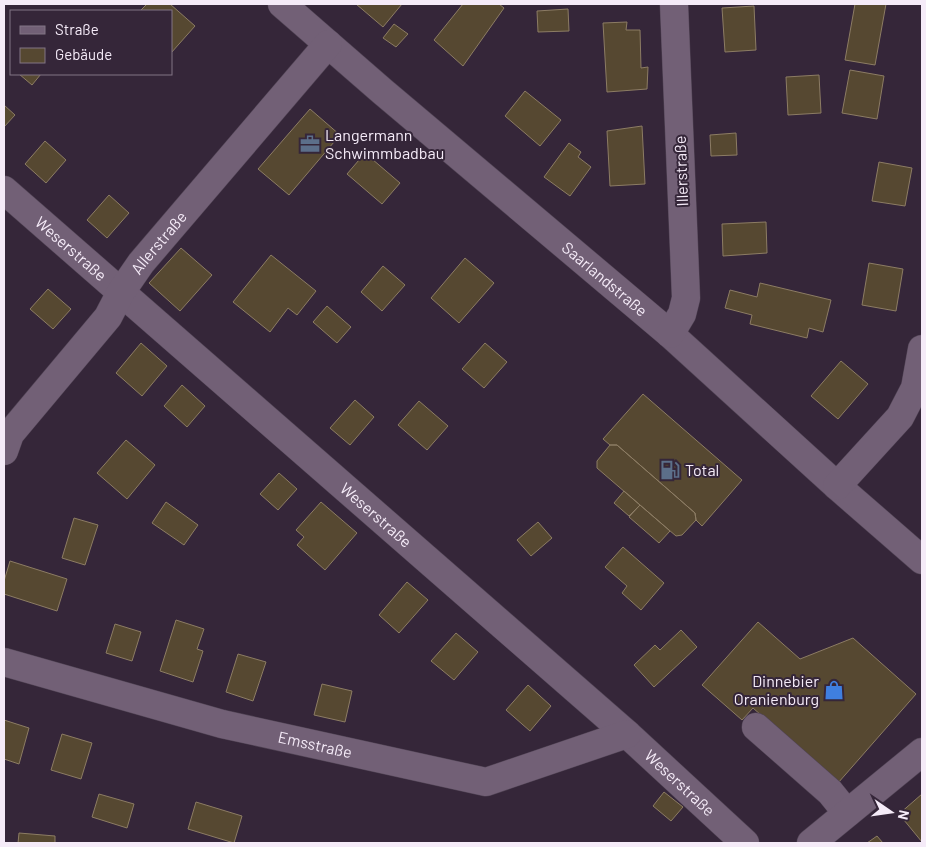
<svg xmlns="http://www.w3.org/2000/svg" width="926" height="847" font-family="Barlow,sans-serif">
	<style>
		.building { fill: #564831; stroke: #8c7c64 }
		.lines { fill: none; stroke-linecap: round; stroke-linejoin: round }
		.minor-casing { stroke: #504354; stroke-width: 29 }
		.minor { stroke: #726076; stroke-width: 28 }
		.labels { text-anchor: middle; stroke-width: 4; stroke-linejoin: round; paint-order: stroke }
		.poi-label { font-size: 16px; fill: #f5ebf8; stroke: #352639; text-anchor: start }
		.street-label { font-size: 16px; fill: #f5ebf8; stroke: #352639 }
	</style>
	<rect width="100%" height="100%" fill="#352639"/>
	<path class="building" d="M147 4H170L195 26 171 53V11H140Z
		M356 4H402L383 27Z
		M463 4H499L504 8 463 66 434 40Z
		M855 4H886L875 65 845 60Z
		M754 6 756 50 725 52 722 8Z
		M568 9 569 31 538 32 537 11Z
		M627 22 626 30H640L641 68 648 67 647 89 607 92 603 23Z
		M394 24 408 34 396 47 383 38Z
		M850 70 884 76 877 119 842 113Z
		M19 74H41L32 85Z
		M819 75 821 113 788 115 786 77Z
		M525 91 561 120 540 146 505 116Z
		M4 105 15 115 4 127Z
		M310 109 340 135 289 195 258 169Z
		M642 126 645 184 610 186 607 131Z
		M736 133 737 155 711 156 710 135Z
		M45 141 66 160 46 183 25 164Z
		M569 143 581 152 578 157 591 167 570 196 544 177Z
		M365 153 400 183 382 204 347 174Z
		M879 162 912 168 905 206 872 201Z
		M109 195 129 213 107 238 87 220Z
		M766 222 767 253 723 256 722 224Z
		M181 248 212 275 180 311 149 283Z
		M271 255 316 291 297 315 288 308 270 332 233 302Z
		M465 258 494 283 459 323 431 298Z
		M869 263 903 269 896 311 862 305Z
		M383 266 405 285 382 311 361 292Z
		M760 283 831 300 823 332 809 328 807 338 750 324 752 315 725 308 730 290 757 297Z
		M48 289 71 309 53 329 30 309Z
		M327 306 351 327 337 343 313 322Z
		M141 343 167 366 142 396 116 373Z
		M485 343 507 362 484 388 462 369Z
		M841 361 868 384 838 419 811 396Z
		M182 385 205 406 187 427 164 406Z
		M643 394 742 480 702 526 696 520 695 513 617 445H610L603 439Z
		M355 400 374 417 350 445 330 428Z
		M419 401 448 426 427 450 398 425Z
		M126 440 155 465 127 499 97 473Z
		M610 445H617L695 513 696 520 682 535 676 536 597 468V461Z
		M279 473 297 489 278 510 260 494Z
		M624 491 640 505 629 516 614 503Z
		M166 502 198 525 184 545 152 523Z
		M321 502 357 533 325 570 297 545 304 537 296 530Z
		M640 505 670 531 659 543 629 517Z
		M74 518 98 525 85 565 62 558Z
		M538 522 552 538 531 556 517 540Z
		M623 547 664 583 641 610 622 593 627 586 605 567Z
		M10 561 67 579 57 611 4 594V581Z
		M407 582 428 600 399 633 379 615Z
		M176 620 204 629 197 649 203 651 193 682 160 671Z
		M758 622 800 659 853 638 916 694 838 783 753 708 742 720 702 685Z
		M115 624 141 632 132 661 106 653Z
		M681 630 697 647 654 687 634 665 655 645 660 650Z
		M456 633 478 652 454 680 431 661Z
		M238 654 266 662 253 701 226 692Z
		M322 684 352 691 345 722 314 715Z
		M528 685 551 706 530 731 506 710Z
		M4 720 29 728 19 764 4 759Z
		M62 734 92 743 81 779 51 770Z
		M664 792 683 807 671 821 653 806Z
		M99 794 134 804 127 828 92 817Z
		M922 794V842L899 814Z
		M196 802 242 816 234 843 188 829Z
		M19 833 55 836V843H18Z
		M877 836 883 843H867Z"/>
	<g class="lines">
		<defs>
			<g id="minor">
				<path id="s1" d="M282 4 382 91 670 334 837 486 922 560"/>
				<path id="s2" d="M4 190 627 734 745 843"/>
				<path d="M670 334 682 314 686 298 674 4"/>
				<path id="s3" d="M4 451 10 434 108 317 121 292 141 263 328 44"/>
				<path d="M837 486 900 417 915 388 922 349"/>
				<path id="s4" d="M4 662 222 724 486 782 627 734"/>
				<path d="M756 727 830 792 847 813"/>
				<path d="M811 843 922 752"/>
			</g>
		</defs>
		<use href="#minor" class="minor-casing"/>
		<use href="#minor" class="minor"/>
	</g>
	<defs>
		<symbol id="office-bare" viewBox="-9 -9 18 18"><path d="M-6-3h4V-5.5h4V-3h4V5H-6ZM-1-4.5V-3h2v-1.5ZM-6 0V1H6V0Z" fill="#5c6f8a" stroke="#352639" stroke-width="2.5" paint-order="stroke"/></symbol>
		<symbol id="fuel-bare" viewBox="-9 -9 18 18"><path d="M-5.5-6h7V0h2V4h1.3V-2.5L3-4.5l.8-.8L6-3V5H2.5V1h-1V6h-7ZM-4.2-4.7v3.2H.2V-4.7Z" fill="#5c6f8a" stroke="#352639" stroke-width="2.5" paint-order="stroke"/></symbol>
		<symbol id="shop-bare" viewBox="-9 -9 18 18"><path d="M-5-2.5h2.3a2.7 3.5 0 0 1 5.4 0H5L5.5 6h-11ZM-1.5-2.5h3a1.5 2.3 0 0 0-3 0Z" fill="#3f7fe0" stroke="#352639" stroke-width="2.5" paint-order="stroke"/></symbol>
	</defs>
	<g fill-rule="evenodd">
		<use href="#office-bare" x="296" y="130" width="28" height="28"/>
		<use href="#fuel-bare" x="656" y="456" width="28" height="28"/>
		<use href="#shop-bare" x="820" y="676" width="28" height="28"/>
	</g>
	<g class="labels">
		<g class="poi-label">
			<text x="325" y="141">Langermann<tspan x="325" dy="18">Schwimmbadbau</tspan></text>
			<text x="685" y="476">Total</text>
			<text x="819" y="687" text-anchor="end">Dinnebier<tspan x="819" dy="18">Oranienburg</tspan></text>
		</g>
		<g class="street-label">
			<text transform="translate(681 171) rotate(-92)" y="6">Illerstraße</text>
			<text dy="6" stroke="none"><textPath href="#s3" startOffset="261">Allerstraße</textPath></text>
			<text dy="6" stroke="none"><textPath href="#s2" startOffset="89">Weserstraße</textPath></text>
			<text dy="6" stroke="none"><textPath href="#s1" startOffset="424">Saarlandstraße</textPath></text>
			<text dy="6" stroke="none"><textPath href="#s2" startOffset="494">Weserstraße</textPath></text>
			<text dy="6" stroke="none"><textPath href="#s4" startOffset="322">Emsstraße</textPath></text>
			<text dy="6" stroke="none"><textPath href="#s2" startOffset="899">Weserstraße</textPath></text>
		</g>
	</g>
	<rect width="926" height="847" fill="none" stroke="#f5ebf8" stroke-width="10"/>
	<rect x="10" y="10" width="162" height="65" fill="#352639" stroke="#827585"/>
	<rect x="20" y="26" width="25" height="8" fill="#726076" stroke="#827585"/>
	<text x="55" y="35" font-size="15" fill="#f5ebf8">Straße</text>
	<rect x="20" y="48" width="25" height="15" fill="#564831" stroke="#827585"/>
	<text x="55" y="60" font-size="15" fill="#f5ebf8">Gebäude</text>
	<g transform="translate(891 812) rotate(103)" stroke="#352639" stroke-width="4" paint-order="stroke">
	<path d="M0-4L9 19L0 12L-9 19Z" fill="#f5ebf8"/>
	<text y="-8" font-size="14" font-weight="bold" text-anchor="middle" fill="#f5ebf8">N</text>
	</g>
</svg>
